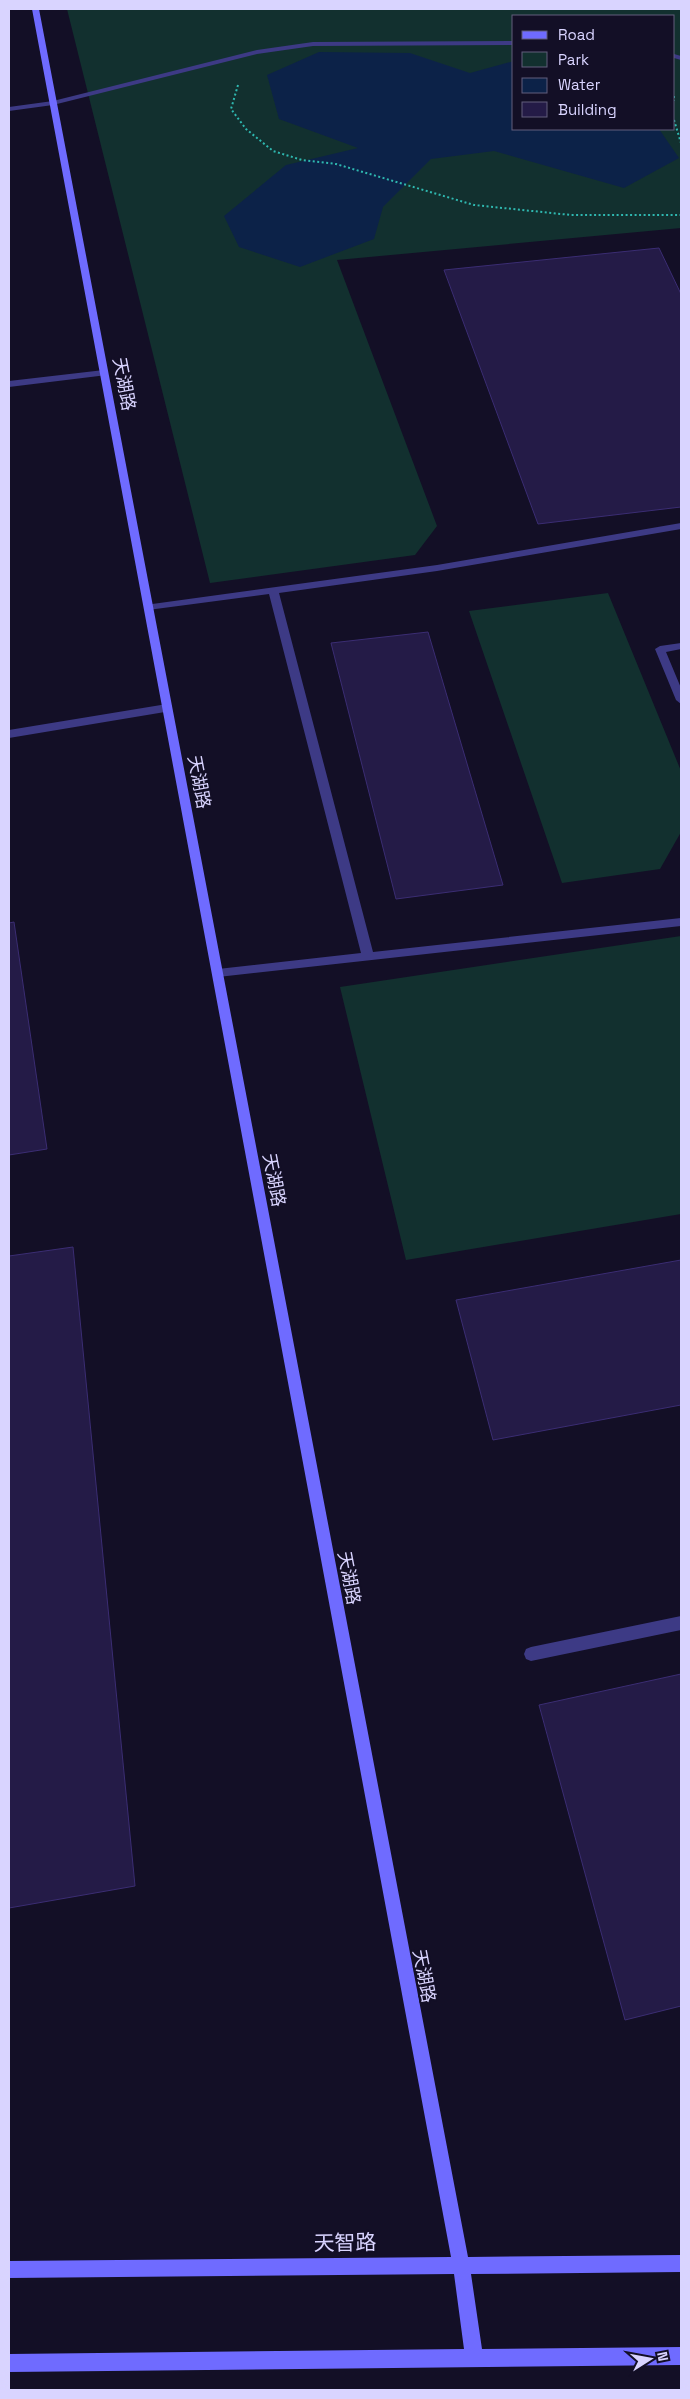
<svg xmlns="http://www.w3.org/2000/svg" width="690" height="2399" font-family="'Space Grotesk','Noto Sans SC',sans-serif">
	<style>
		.green { fill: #12302f; fill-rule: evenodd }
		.water { fill: #0c2248 }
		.building { fill: #241b47; stroke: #3b2d73 }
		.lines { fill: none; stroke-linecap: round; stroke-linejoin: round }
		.path { stroke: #2fb8b0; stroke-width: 2; stroke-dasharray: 2 2.5; stroke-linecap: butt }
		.lane { fill: #3d3a85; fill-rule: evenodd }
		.secondary { fill: #6f6bff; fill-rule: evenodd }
		.labels { text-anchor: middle; stroke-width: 4; stroke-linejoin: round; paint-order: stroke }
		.street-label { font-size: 18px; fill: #d9d4ff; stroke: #130f26 }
		.near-street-label { font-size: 21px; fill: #d9d4ff; stroke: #130f26 }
	</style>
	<rect width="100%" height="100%" fill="#130f26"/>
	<path class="green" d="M67 9H681V228L337 260 437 526 415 555 210 583ZM514 16H674V129H514Z
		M608 593 681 771V832L660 869 562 883 469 611Z
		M681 936V1214L406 1260 340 987Z"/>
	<path class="water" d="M319 52 410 53 470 73 514 61V129H659L679 158 624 188 494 151 431 159 383 207 374 239 300 267 239 247 224 216 286 165 358 148 279 119 267 75Z"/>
	<path class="building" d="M659 248 681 294V507L538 524 444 270Z
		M428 632 503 885 396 899 331 643Z
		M14 922 47 1149 9 1155V923Z
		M73 1247 135 1886 9 1908V1256Z
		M681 1260V1405L493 1440 456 1300Z
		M681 1674V2006L625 2020 539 1705Z"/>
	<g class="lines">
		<path class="path" d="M238 85 231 109 246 129 273 151 302 160 336 164 474 205 571 215H681
			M674 96V101
			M674 120 681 143"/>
		<path class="lane" d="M514 41V45L313 46 257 54 53 105 9 111V107L53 101 257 50 313 42Z
			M674 54 681 56V60L674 58Z
			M104 370 107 371V375L9 387V381Z
			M681 523V529L437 571 279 593 373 952 681 918V926L218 977 214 976 212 973 218 969 361 953 269 594 148 610 145 609V605L437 565Z
			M681 643V649L666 652 681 688V704L676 700 655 649 660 646Z
			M167 704 171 705V711L9 738V730Z
			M681 1616V1630L531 1661 526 1659 524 1654 526 1649 531 1647Z"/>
		<path class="secondary" d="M32 9H39L468 2257 681 2255V2272L471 2274 482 2349 681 2347V2365L9 2372V2354L464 2349 454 2274 9 2278V2261L451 2257Z"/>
	</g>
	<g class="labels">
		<g class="street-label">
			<text transform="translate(124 384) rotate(79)" y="6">天湖路</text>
			<text transform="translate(199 782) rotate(79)" y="6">天湖路</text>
			<text transform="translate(274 1180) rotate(79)" y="6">天湖路</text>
			<text transform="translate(349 1578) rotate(79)" y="6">天湖路</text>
			<text transform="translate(424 1976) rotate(79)" y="6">天湖路</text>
		</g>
		<g class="near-street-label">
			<text transform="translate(345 2243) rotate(-1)" y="7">天智路</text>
		</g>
	</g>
	<rect width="690" height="2399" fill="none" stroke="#d9d4ff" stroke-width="20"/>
	<rect x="512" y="15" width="162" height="115" fill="#130f26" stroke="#625e7d"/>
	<rect x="522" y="31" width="25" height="8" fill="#6f6bff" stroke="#625e7d"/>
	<text x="558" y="40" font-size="15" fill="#d9d4ff">Road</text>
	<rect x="522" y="52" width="25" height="15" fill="#12302f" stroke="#625e7d"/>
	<text x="558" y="65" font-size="15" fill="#d9d4ff">Park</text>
	<rect x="522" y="78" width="25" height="15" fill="#0c2248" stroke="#625e7d"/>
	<text x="558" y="90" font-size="15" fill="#d9d4ff">Water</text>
	<rect x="522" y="102" width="25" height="15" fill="#241b47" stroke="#625e7d"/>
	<text x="558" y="115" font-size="15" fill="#d9d4ff">Building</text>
	<g transform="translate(650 2359) rotate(79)" stroke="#130f26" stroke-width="4" paint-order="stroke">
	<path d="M0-4L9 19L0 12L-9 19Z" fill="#d9d4ff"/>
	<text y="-8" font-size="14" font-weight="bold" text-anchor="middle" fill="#d9d4ff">N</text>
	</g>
</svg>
